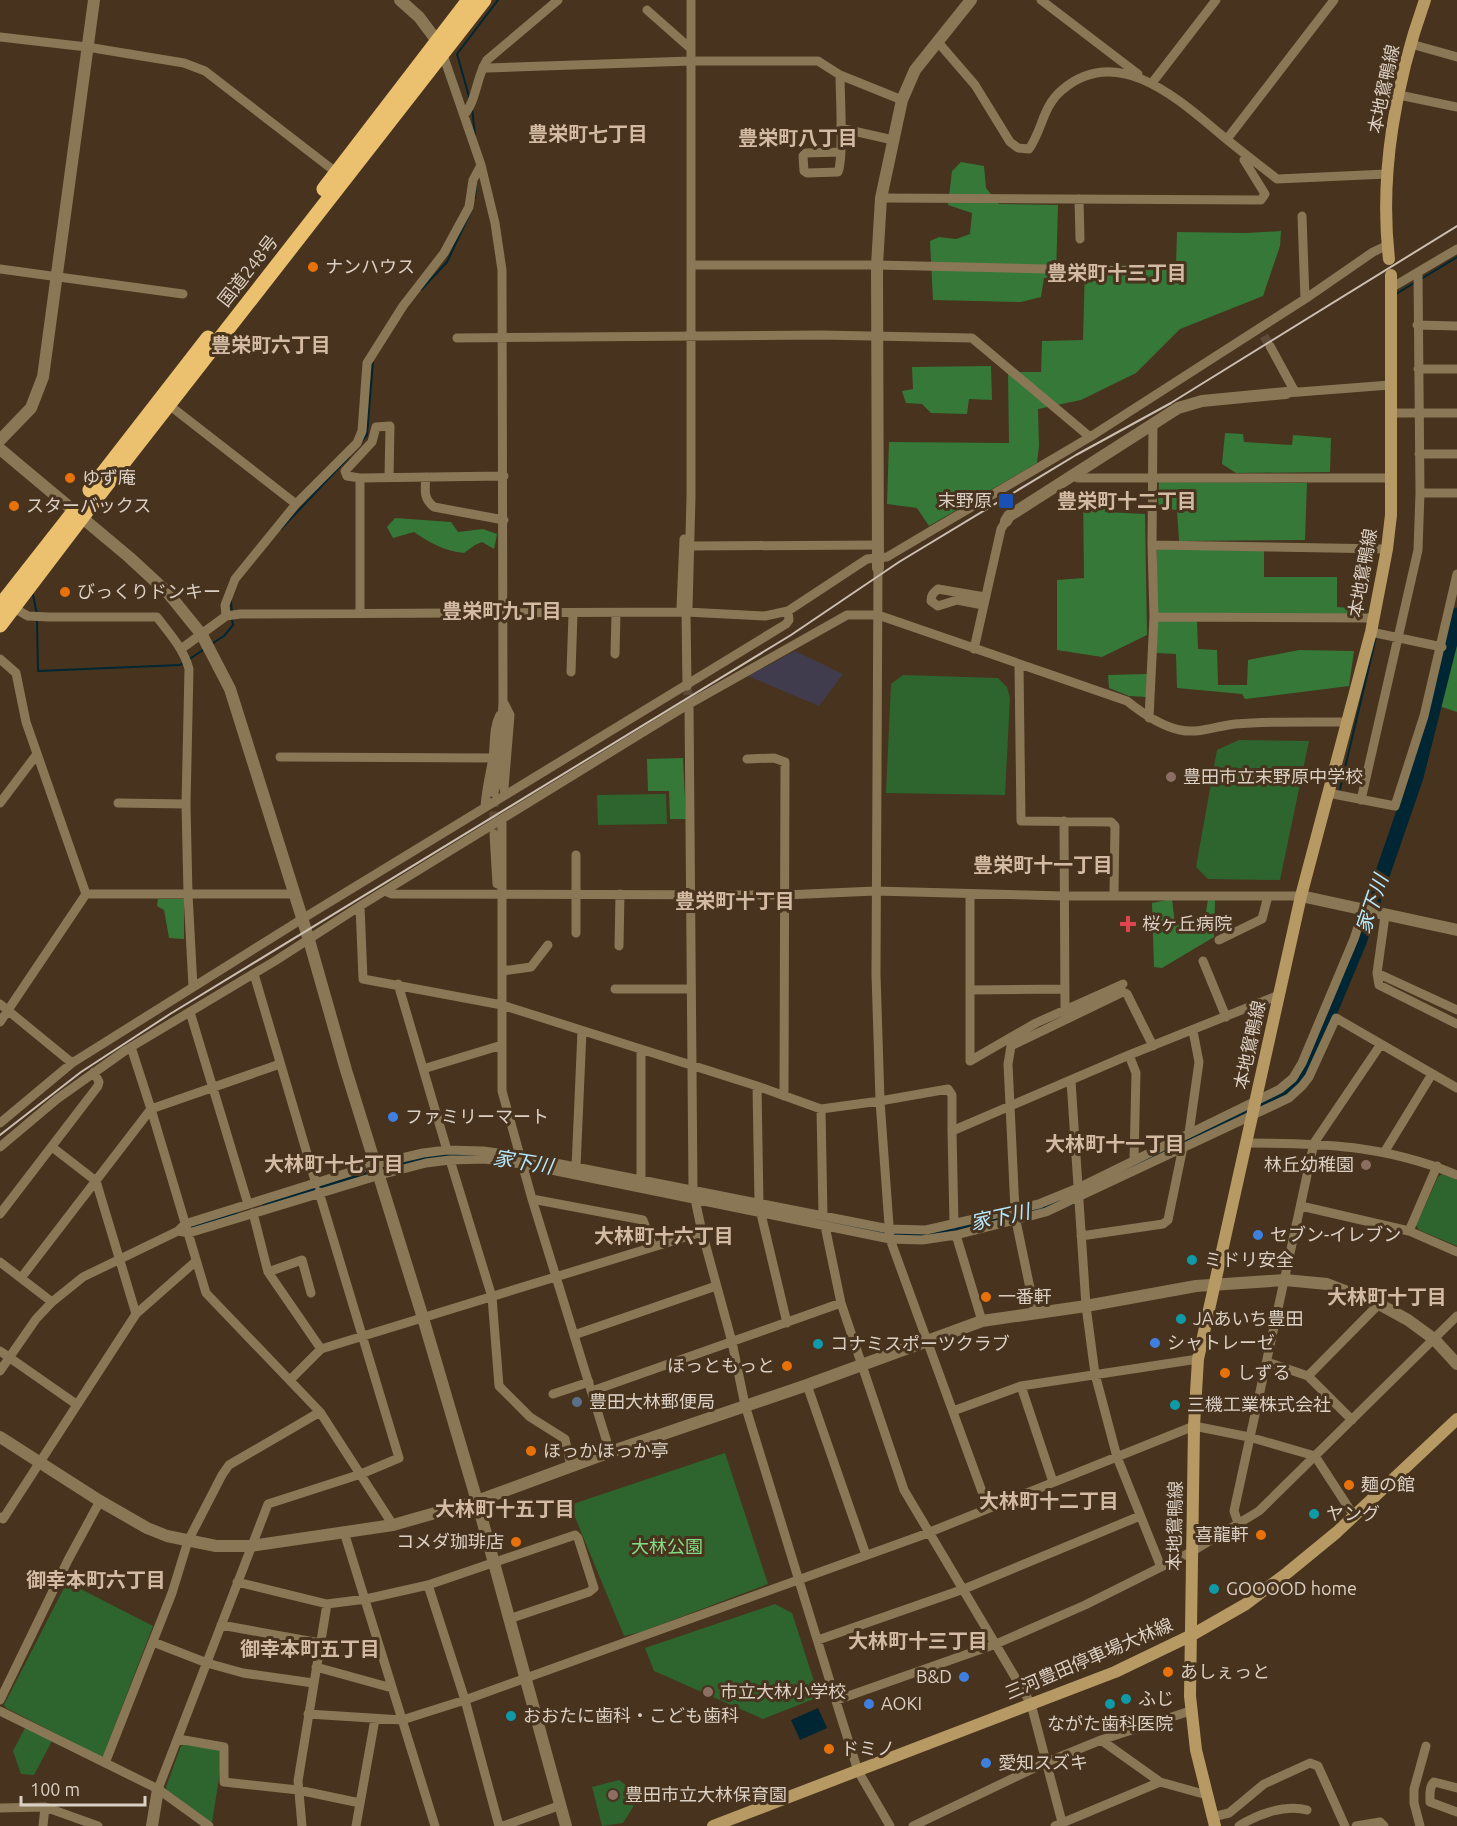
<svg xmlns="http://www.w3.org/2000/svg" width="1457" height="1826" font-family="Ubuntu,'Noto Sans JP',sans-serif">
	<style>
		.industrial { fill: #413c4d }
		.green { fill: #2e652e }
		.forest { fill: #367837 }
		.water { fill: #002633 }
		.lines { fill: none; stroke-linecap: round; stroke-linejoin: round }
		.stream { stroke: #002633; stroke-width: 2 }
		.river { stroke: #002633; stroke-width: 15 }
		.minor-tunnel { stroke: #5d4b37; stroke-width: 9; stroke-dasharray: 9 4.5; stroke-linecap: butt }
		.minor { stroke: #897755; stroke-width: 9 }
		.tertiary { stroke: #897755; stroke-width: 12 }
		.secondary { stroke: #b79a63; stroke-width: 12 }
		.trunk { stroke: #ebc170; stroke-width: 15 }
		.rail { stroke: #ccbfb2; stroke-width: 2 }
		.food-dot { fill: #e8710a; stroke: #47331e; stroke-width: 2 }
		.transit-dot { fill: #1a4fb4; stroke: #47331e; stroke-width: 2 }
		.education-dot { fill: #8d6e63; stroke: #47331e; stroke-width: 2 }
		.health-dot { fill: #e0444e; stroke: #47331e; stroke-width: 2 }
		.shop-dot { fill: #3f7fe0; stroke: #47331e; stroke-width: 2 }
		.culture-dot { fill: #0f9aa8; stroke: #47331e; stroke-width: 2 }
		.service-dot { fill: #5c6f8a; stroke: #47331e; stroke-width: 2 }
		.labels { text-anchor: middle; stroke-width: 6; stroke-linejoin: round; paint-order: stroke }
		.street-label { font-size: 18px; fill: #dcd0c4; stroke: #47331e }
		.poi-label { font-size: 18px; fill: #dcd0c4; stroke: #47331e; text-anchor: start }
		.park-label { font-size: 18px; fill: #84dd83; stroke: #47331e }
		.neighbourhood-label { font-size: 20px; font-weight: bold; fill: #d3baa3; stroke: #47331e }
		.water-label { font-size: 20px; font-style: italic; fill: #b6e8fe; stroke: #47331e }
	</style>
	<rect width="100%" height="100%" fill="#47331e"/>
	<path class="industrial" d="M795 651 843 674 819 706 748 676Z"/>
	<path class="green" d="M903 675 998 678 1007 687 1010 698 1005 795 886 793 891 684Z
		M1239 740 1309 741 1280 880 1208 879 1196 867 1217 750Z
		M666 794 667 824 598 825 597 795Z
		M1442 1174 1457 1180V1246L1419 1230 1416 1225 1438 1177Z
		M725 1453 768 1584 641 1632 624 1636 570 1505Z
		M67 1582 153 1626 103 1756H100L6 1708 4 1705Z
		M775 1604 792 1613 819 1697 763 1719 654 1671 645 1648Z
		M25 1728 52 1741 34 1775 21 1774 13 1751Z
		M186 1744 219 1748 223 1752 212 1823 167 1790 166 1787 181 1746Z
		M619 1780 634 1791 633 1807 623 1823 602 1826 592 1787Z"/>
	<path class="forest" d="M961 162 984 166 986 188 999 204 1058 205 1056 277 1044 278 1041 297 1021 302 933 300 930 241 939 237 956 239 970 234 972 213 948 205 952 171Z
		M1281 231 1280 246 1263 296 1180 329 1136 373 1081 400 1038 409 1039 446 1037 463 929 526 917 508 887 504 889 442 1009 443 1008 372H1041L1042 341 1083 340 1085 266 1176 265 1177 232 1246 233Z
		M991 366 992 400 969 399 967 414 931 413 922 404 906 403 902 391 913 389 912 367Z
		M1225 433 1243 434 1244 442 1292 445 1293 435 1331 438 1330 472 1236 473 1222 464Z
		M1159 482 1307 483 1305 540 1179 541 1177 510 1158 508Z
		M1104 492 1105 512 1145 514 1147 635 1102 657 1057 650V580L1084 578 1083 493Z
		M395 518 451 522 458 532 483 529 497 534 494 549 482 542 475 545 464 553C445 551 430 543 414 532L393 538 387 527Z
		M1157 548 1264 550V577H1337V607L1365 609V615L1156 614Z
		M1158 620H1197L1198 649 1217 650 1218 685H1247L1248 660 1299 650 1354 651 1349 686 1245 699 1242 694 1177 688 1176 654 1156 653Z
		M1457 630V712L1439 706Z
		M1147 674V697L1129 696 1109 688 1108 675Z
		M683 758 686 819H670L669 791H648L647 759Z
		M158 899H184V939L169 938 164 910 157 906Z
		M1172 899 1175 924 1204 925 1208 899 1215 900 1214 937 1162 968 1154 967 1152 903Z"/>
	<path class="water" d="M818 1708 827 1728 800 1740 791 1720Z"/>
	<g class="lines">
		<path class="stream" d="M470 100 457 54 498 0
			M472 108 475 135
			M475 198 476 186
			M1421 279 1457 257
			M421 290 447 262 472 209
			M1396 294 1414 283
			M362 441 367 435 373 361
			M281 529 349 457
			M33 595 37 615
			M231 601 232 614
			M37 621 38 671 180 665 183 663
			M213 643 224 636 233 625 232 619
			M188 660 206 648
			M1340 789 1376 637"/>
		<path class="river" d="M1131 1167 1281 1093 1295 1084 1303 1076 1359 942 1416 777 1457 615
			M270 1202 419 1159 451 1154H467
			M821 1220 880 1232 907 1235H924L1028 1213 1070 1198
			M196 1226 230 1214"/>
		<path class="minor-tunnel" d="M1264 336 1270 346
			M687 686 689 704
			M494 834V796"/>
		<path class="minor" d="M1041 0 1138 74
			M647 10 690 48
			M0 37 87 47 184 63 205 71 337 173
			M937 41 975 85 1010 142 1018 148 1029 149C1043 129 1042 107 1062 90 1117 43 1177 98 1219 133 1238 149 1258 164 1277 179L1387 174
			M1411 44 1457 57
			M441 49 481 165 495 223 502 270 503 702 500 762 494 793
			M483 67 488 68 691 61H818L840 75 902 100
			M840 75C840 95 844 158 838 172L807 173 804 171 803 156 806 153 840 152
			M1152 83 1216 0
			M1399 95 1457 107
			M464 115C477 100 476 77 487 60L558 0
			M840 128 893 140
			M1227 139 1334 0
			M881 198 1261 200 1265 194 1244 160 1247 156
			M1079 199 1080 239
			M1302 216 1305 299
			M691 265H877L1133 271
			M0 269 183 294
			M1391 288 1457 249
			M1417 325 1457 326
			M457 338 820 335 972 338 1090 437
			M1270 346 1295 392
			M1418 369H1457
			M1286 393 1390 385
			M169 405 296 504
			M1391 413H1457
			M1419 454H1457
			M1071 475 1078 478H1391
			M389 477 390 426 376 427 372 442 345 471 347 476 360 478 504 476
			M426 477C425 490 423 498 434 507L504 520
			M1420 493H1457
			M684 539 681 607 686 612
			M1152 545 1387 549
			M694 546 878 545
			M878 568 876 974 880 1101 890 1239 988 1508
			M983 605 957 600 938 606 931 601C931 595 933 593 938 589L985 597
			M12 607 28 616 48 617H157C169 633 184 649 189 669L186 804 188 894 193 987
			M360 613V478
			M226 616 225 605 235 579 296 504 357 443 362 431 367 363 403 306 444 253 469 207 473 180 481 165
			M1154 617 1372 618
			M1371 632 1442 647
			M181 649 226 616 240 614 686 612 765 616 788 611 867 559 887 557 1090 437 1305 299 1373 252 1388 245
			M974 649 1001 529 1006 521
			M615 654 616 614
			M0 659 16 673 26 722 86 894
			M1019 665 1021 821 1111 822 1115 826 1114 895
			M571 672 573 614
			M687 686 686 612 688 609 691 497V0
			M504 703 510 715 504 788 505 795
			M689 704 693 1190 702 1232 732 1342 745 1405 840 1714 858 1771 890 1826
			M1149 718 1154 617 1152 545 1153 423
			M280 757 493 758
			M747 759 774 758 785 762 784 1096
			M1328 793 1395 806 1424 716 1457 574
			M1361 800 1418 550 1420 493 1418 274
			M0 803 37 754
			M118 803 186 804
			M485 807C486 790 490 775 493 758 495 744 493 728 500 715
			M502 820V1091L532 1199 610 1452
			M1064 821 1065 1010
			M494 834 497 884
			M385 891 392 894 785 895 875 891 1064 896H1301
			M86 894H294
			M970 894V1061L1015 1035 1016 1042
			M360 906 363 979 502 1005 757 1086 821 1109 880 1101 948 1089 952 1095V1131L1129 1055 1279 995
			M1385 916 1377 973 1379 985 1457 1024
			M576 933V855
			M1219 940 1262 919 1268 896
			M619 946 620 894
			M1203 961 1226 1017
			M502 971 531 967 548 945
			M1377 973 1457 1010
			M254 974 316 1184
			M398 984 447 1150
			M615 989H691
			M971 990 1064 989
			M0 1004 72 1063
			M190 1012 248 1204
			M0 1022 86 894
			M1015 1035 1036 1023 1123 984
			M1129 1055 1136 1073 1134 1160
			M280 1064 151 1109 206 1293 320 1412 393 1525
			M423 1069 502 1045
			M1071 1081 1086 1306 1095 1374 1117 1457 1161 1567
			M757 1086 759 1203
			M821 1109 823 1216
			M0 1123 72 1063 302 919 786 624 789 620 788 611
			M952 1131 954 1224
			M1189 1133 1199 1062 1193 1031
			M1247 1143C1323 1143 1385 1145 1457 1175
			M0 1147 57 1099 126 1050 275 961 360 906 689 704 847 615H878L1127 701C1142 713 1160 726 1180 730 1199 734 1216 726 1235 724 1272 721 1309 722 1347 722
			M52 1147 96 1181 136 1314
			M1385 1151 1432 1074
			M450 1160 492 1297 499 1386 530 1417 565 1439 571 1466
			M576 1167 582 1031
			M641 1180V1050
			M532 1199 643 1220 653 1246
			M1301 1206 1409 1231 1457 1252
			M1015 1210 1008 1064 1011 1046 1123 992 1127 994 1153 1046
			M253 1213 268 1272 321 1349
			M0 1214 98 1086 99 1082 94 1072
			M761 1214 787 1323
			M1016 1221 1035 1312
			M825 1226 841 1303 904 1490 1031 1704 1063 1826
			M178 1231 189 1233 380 1175 426 1163 450 1160 485 1159 522 1164 890 1239 922 1240 956 1235 1046 1212 1289 1098 1302 1086 1309 1077 1336 1018 1457 1088
			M1409 1231 1437 1166
			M956 1235 982 1321
			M1081 1236 1163 1224 1168 1220 1183 1147
			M0 1262 52 1302
			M268 1272 302 1260 311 1293
			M21 1278 151 1109 131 1047
			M574 1335 716 1286
			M0 1351 76 1404
			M1267 1362 1308 1376 1352 1420
			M0 1371 36 1319 52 1302 83 1277 178 1231 185 1224 376 1164 423 1153 447 1150 483 1151 520 1156 889 1229 926 1230 1039 1204 1078 1188 1280 1089 1293 1078 1302 1063 1354 939 1364 909
			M1308 1376 1379 1304
			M290 1380 321 1349 702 1232
			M807 1385 866 1555
			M1021 1386 1053 1482
			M592 1391 841 1303
			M553 1394 589 1382
			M953 1411 1021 1386 1198 1359
			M0 1517 3 1519 136 1314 196 1261
			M1238 1523 1234 1511 1314 1143 1381 1044
			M344 1532 435 1826
			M237 1582 327 1604 366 1599 428 1585 575 1535 578 1538 594 1588 589 1592 509 1619
			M428 1585 465 1700 499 1826
			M221 1625 320 1643
			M818 1640 964 1589 1140 1516
			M153 1642 207 1663 243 1673 313 1683
			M316 1667 392 1688
			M0 1700 68 1560 100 1501
			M837 1700 996 1644 1085 1605 1193 1551 1259 1511 1457 1316
			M0 1711 158 1789 209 1826
			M308 1714 402 1720 465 1700 920 1536 1194 1426 1249 1437 1315 1456 1354 1516
			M178 1739 224 1747V1782L298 1790 360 1803
			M1101 1740 1160 1782 1207 1795
			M105 1763 172 1593 188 1541 222 1475 229 1465 320 1412
			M1457 1788 1434 1782C1429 1787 1430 1794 1430 1802L1457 1812
			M158 1789 268 1504 361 1474 399 1458 319 1192
			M0 1808 45 1807 98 1826
			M1212 1817 1229 1813 1264 1784 1310 1763 1318 1766 1345 1826
			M43 1826 45 1807
			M302 1826 298 1781 327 1604
			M356 1826 375 1719
			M503 1826 561 1805
			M913 1826 1047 1762 1101 1740 1190 1711
			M1055 1826 1160 1782
			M1239 1826C1257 1814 1286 1804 1307 1810
			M1356 1826 1380 1822 1384 1826
			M1420 1826 1414 1803V1789L1426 1746"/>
		<path class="tertiary" d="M400 0 419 17 437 41
			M0 440 31 408 43 377 94 0
			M0 449 129 557 168 593 202 635 230 689 309 940 346 1070 423 1318 477 1501 566 1826
			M1006 521 1009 516 1178 408 1202 401 1286 393
			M878 568 877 265 881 198 902 100 915 70 971 0
			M1301 896 1457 930
			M0 1437 100 1501 147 1528 167 1536 216 1546H251L393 1525 477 1501 610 1452 807 1385 982 1321 1086 1306 1196 1286 1285 1280 1327 1284 1379 1304 1408 1320 1434 1339 1457 1364
			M152 1826 158 1789"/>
		<path class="secondary" d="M1389 259C1379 173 1396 81 1425 0
			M713 1826 1115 1672 1192 1635 1246 1604 1287 1573 1337 1532 1457 1419
			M1215 1826 1196 1750 1190 1696 1194 1426 1198 1359 1301 896 1371 632 1387 549 1391 515V275"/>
		<path class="trunk" d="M324 189 469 0
			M90 490 208 338
			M0 606 72 514
			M0 625 123 463 484 0"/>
		<path class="rail" d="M1166 406 1457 226
			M0 1135 81 1072 170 1014 791 635 899 562 1076 455 1171 403"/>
	</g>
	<g class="food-dot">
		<circle cx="313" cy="267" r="6"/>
		<circle cx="70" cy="478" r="6"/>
		<circle cx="14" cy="506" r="6"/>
		<circle cx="65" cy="592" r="6"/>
		<circle cx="986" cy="1297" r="6"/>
		<circle cx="787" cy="1366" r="6"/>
		<circle cx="1225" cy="1373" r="6"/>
		<circle cx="531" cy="1451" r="6"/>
		<circle cx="1349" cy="1485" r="6"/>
		<circle cx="1261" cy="1535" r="6"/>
		<circle cx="516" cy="1542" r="6"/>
		<circle cx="1168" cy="1672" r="6"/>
		<circle cx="829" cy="1749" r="6"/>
	</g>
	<rect class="transit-dot" x="998" y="493" width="16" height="16" rx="3"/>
	<g class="education-dot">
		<circle cx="1171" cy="777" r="6"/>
		<circle cx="1366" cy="1165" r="6"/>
		<circle cx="708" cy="1692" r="6"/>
		<circle cx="613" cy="1795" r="6"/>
	</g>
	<path class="health-dot" d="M1125 915h6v6h6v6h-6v6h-6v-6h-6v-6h6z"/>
	<g class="shop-dot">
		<circle cx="393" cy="1117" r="6"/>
		<circle cx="1258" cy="1235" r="6"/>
		<circle cx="1155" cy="1343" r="6"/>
		<circle cx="964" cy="1677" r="6"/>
		<circle cx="869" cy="1704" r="6"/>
		<circle cx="986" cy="1763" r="6"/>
	</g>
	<g class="culture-dot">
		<circle cx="1192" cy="1260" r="6"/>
		<circle cx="1181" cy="1319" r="6"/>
		<circle cx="818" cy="1344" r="6"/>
		<circle cx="1175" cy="1405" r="6"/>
		<circle cx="1314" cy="1514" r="6"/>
		<circle cx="1214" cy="1589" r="6"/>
		<circle cx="1126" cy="1699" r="6"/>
		<circle cx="1110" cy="1704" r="6"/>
		<circle cx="511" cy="1716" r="6"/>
	</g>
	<circle class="service-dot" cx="577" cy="1402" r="6"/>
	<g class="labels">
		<g class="street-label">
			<text transform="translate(1384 89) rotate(-78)" y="6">本地鴛鴨線</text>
			<text transform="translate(248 271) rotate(-52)" y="6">国道248号</text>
			<text transform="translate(1363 573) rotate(-80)" y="6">本地鴛鴨線</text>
			<text transform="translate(1250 1045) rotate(-78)" y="6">本地鴛鴨線</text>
			<text transform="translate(1175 1526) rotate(-89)" y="6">本地鴛鴨線</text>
			<text transform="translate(1089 1659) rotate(-23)" y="6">三河豊田停車場大林線</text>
		</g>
		<g class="poi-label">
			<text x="325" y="273">ナンハウス</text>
			<text x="82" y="484">ゆず庵</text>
			<text x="992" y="507" text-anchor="end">末野原</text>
			<text x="26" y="512">スターバックス</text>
			<text x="77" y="598">びっくりドンキー</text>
			<text x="1183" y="783">豊田市立末野原中学校</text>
			<text x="1142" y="930">桜ヶ丘病院</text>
			<text x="405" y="1123">ファミリーマート</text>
			<text x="1354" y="1171" text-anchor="end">林丘幼稚園</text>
			<text x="1270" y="1241">セブン-イレブン</text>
			<text x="1204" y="1266">ミドリ安全</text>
			<text x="998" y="1303">一番軒</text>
			<text x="1193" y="1325">JAあいち豊田</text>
			<text x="1167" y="1349">シャトレーゼ</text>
			<text x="830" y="1350">コナミスポーツクラブ</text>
			<text x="775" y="1372" text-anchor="end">ほっともっと</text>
			<text x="1237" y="1379">しずる</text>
			<text x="589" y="1408">豊田大林郵便局</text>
			<text x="1187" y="1411">三機工業株式会社</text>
			<text x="543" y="1457">ほっかほっか亭</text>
			<text x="1361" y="1491">麺の館</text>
			<text x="1326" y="1520">ヤング</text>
			<text x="1249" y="1541" text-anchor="end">喜龍軒</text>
			<text x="504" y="1548" text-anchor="end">コメダ珈琲店</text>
			<text x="1226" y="1595">GOOOOD home</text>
			<text x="1180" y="1678">あしぇっと</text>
			<text x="952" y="1683" text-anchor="end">B&amp;D</text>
			<text x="720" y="1698">市立大林小学校</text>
			<text x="1138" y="1705">ふじ</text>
			<text x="881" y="1710">AOKI</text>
			<text x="523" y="1722">おおたに歯科・こども歯科</text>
			<text x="1110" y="1730" text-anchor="middle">ながた歯科医院</text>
			<text x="841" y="1755">ドミノ</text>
			<text x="998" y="1769">愛知スズキ</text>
			<text x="625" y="1801">豊田市立大林保育園</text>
		</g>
		<g class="park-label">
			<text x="667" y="1553">大林公園</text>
		</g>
		<g class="neighbourhood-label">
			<text x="588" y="141">豊栄町七丁目</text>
			<text x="798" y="145">豊栄町八丁目</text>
			<text x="1117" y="280">豊栄町十三丁目</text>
			<text x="271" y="352">豊栄町六丁目</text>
			<text x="1127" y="508">豊栄町十二丁目</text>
			<text x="502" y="618">豊栄町九丁目</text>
			<text x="1043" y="872">豊栄町十一丁目</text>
			<text x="735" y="908">豊栄町十丁目</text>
			<text x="1115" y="1151">大林町十一丁目</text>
			<text x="334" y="1171">大林町十七丁目</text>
			<text x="664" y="1243">大林町十六丁目</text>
			<text x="1387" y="1304">大林町十丁目</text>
			<text x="1049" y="1508">大林町十二丁目</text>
			<text x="505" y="1516">大林町十五丁目</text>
			<text x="96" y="1587">御幸本町六丁目</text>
			<text x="918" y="1648">大林町十三丁目</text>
			<text x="310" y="1656">御幸本町五丁目</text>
		</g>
		<g class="water-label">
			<text transform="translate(1372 904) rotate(-71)" y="7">家下川</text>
			<text transform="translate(523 1162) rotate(9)" y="7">家下川</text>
			<text transform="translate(1000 1217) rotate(-12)" y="7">家下川</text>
		</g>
	</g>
	<path d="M21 1796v9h124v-9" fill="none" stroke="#dcd0c4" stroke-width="3"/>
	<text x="30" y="1796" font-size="18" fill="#dcd0c4" stroke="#47331e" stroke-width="4.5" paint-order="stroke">100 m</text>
</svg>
